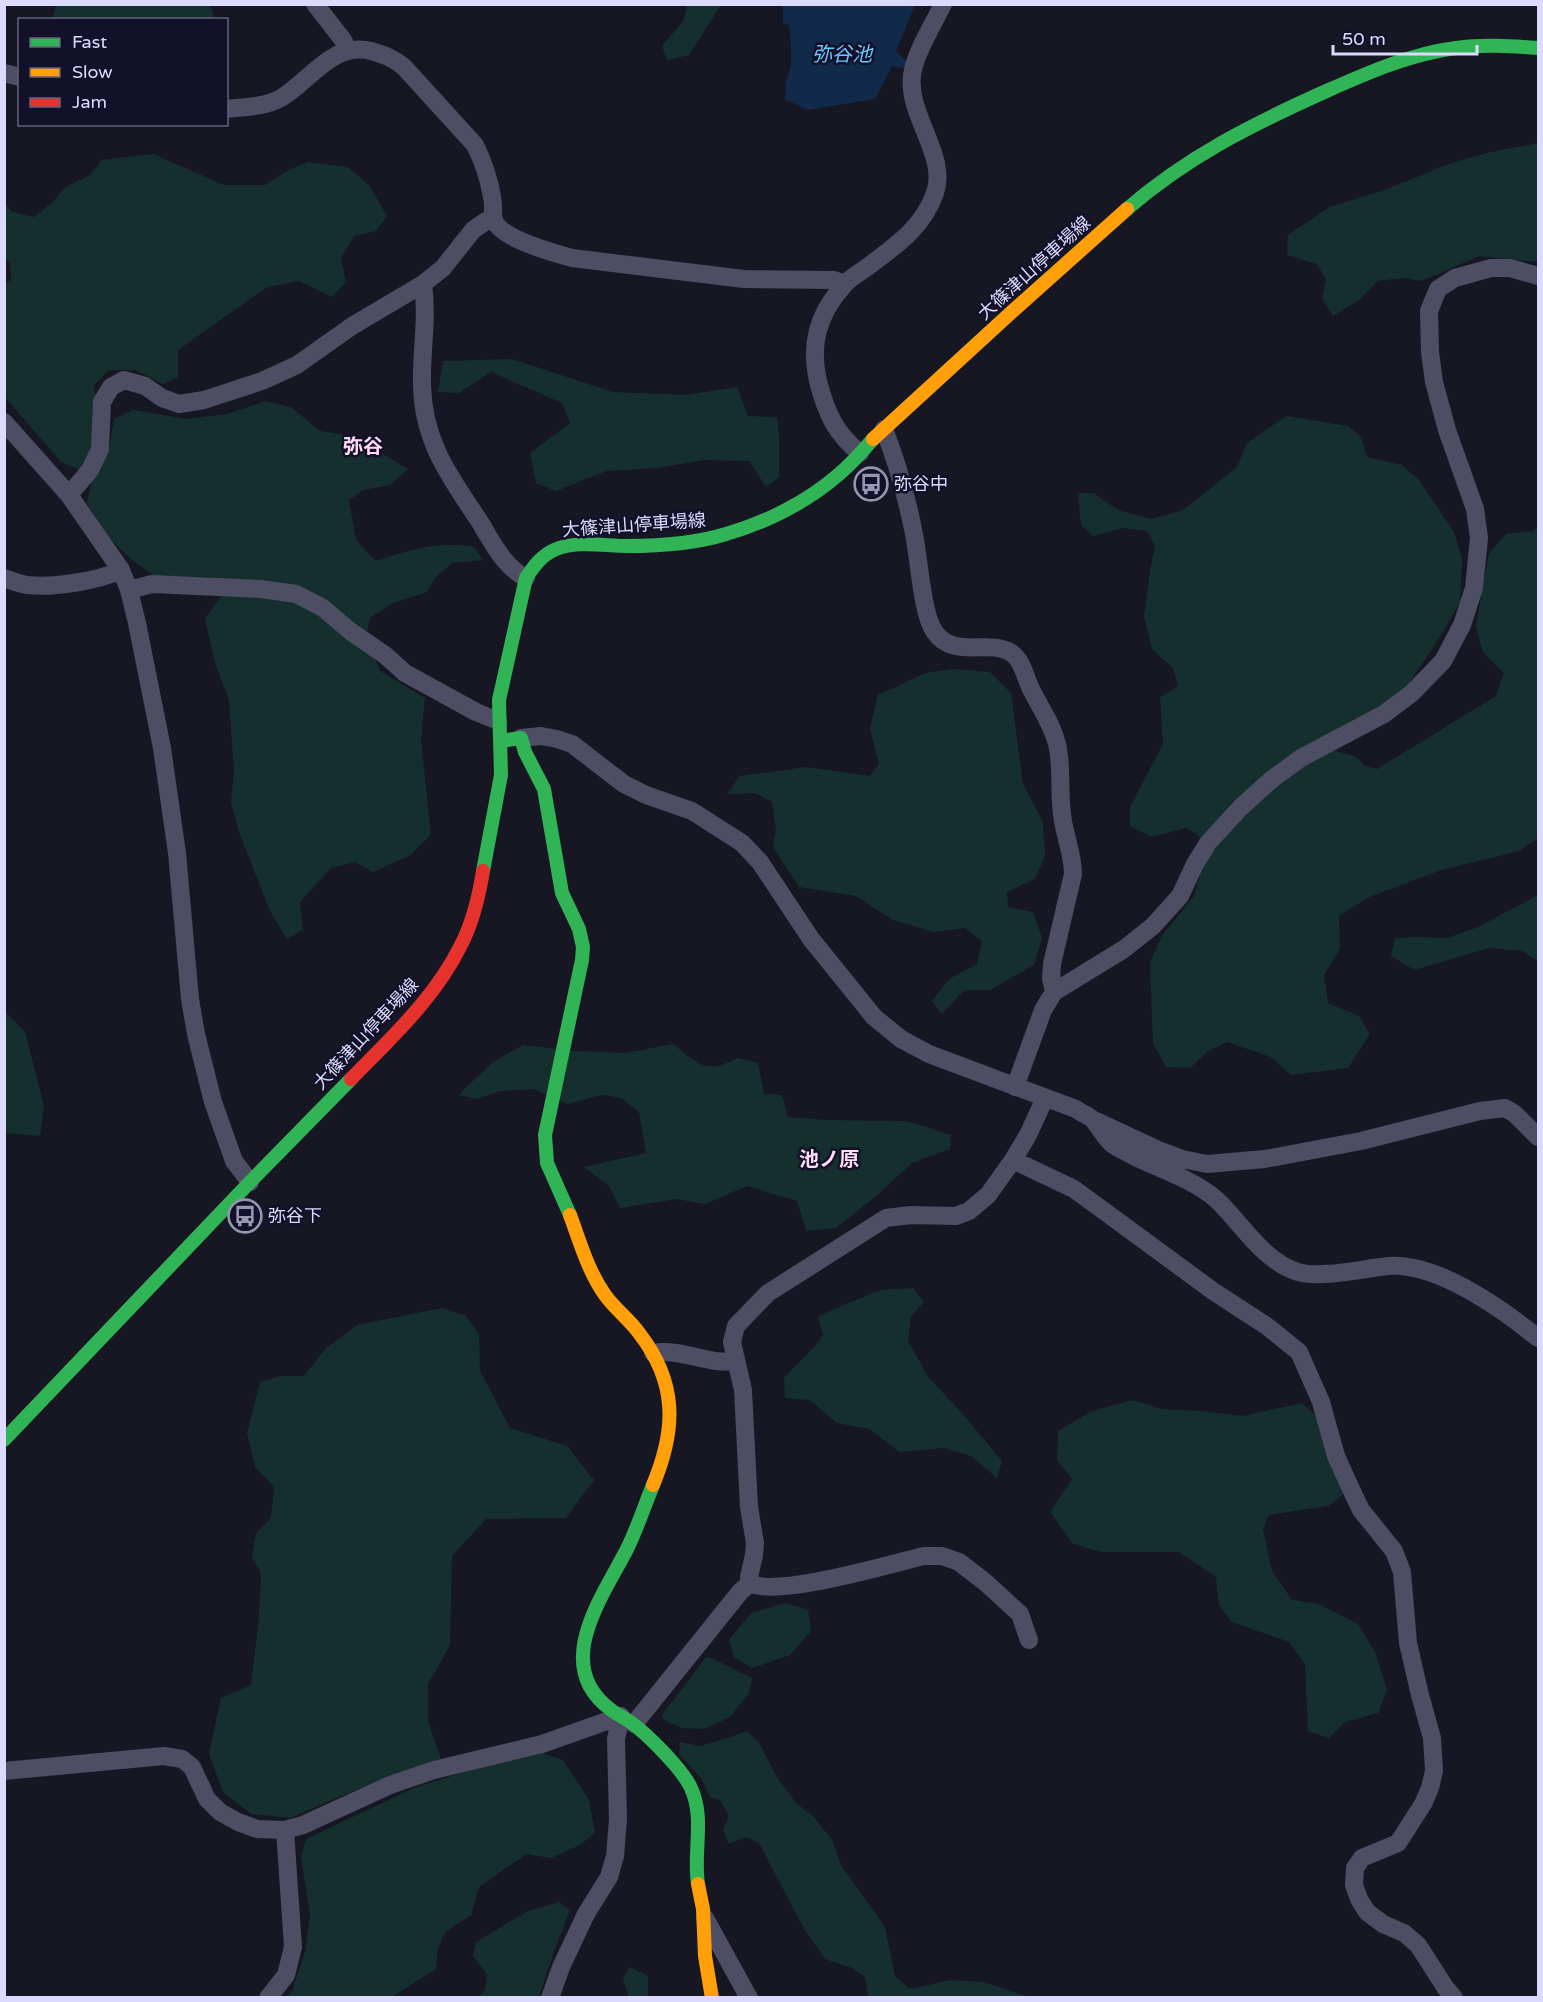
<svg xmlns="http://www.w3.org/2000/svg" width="1543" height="2002" font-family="'Varela Round','Noto Sans JP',sans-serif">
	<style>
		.green { fill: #142f2e }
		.water { fill: #112a4a }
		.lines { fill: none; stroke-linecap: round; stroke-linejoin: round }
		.street { stroke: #4d4d64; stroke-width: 18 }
		.fast { stroke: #30b455; stroke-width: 14 }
		.slow { stroke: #ff9f0a; stroke-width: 14 }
		.jam { stroke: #e5322d; stroke-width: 14 }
		.labels { text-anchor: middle; stroke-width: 5; stroke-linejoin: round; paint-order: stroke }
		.street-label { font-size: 18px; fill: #dcdafe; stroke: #131129 }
		.poi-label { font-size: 18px; fill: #dcdafe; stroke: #131129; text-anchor: start }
		.water-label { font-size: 20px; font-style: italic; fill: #6bc4fb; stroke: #131129 }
		.neighbourhood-label { font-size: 20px; font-weight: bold; fill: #fedcf4; stroke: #131129 }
	</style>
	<rect width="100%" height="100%" fill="#171723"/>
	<path class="green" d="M56 4 210 5 215 19H53Z
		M687 5H721L689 55 667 60 662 46 684 20Z
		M1538 143V262L1479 256 1422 281 1402 278 1378 281 1359 300 1333 316 1322 298 1326 280 1317 264 1287 255 1288 235 1330 207 1387 189 1449 164 1487 153Z
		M153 154 224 185H265L287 171 308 162 348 167 369 185 387 216 376 231 354 236 341 258 346 282 332 297 299 281 267 287 178 350V377L163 384 135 370H109L94 385 98 415 91 448 82 471 61 462 5 397V283L11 280 10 262 5 259 4 202 12 212 34 217 53 202 65 187 90 175 102 160Z
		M512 359 613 392 685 395 737 387 748 416 777 417 779 435V477L766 487 749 461 704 460 658 468 606 471 556 491 536 483 530 453 570 423 562 403 491 372 459 393 438 392 443 361Z
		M266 401 291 407 320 431 352 436 408 469 390 485 363 490 349 500 356 540 376 561C410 550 438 541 474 547L483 560 452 563 435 578 427 592 393 603 370 618 366 638 380 671 425 698 421 741 431 834 411 855 373 872 355 862 331 868 300 902 303 930 287 939 270 911 240 835 231 803 234 772 229 700 214 660 205 618 223 594 208 577 155 576 132 560 108 537 87 503 92 479 109 450 114 419 133 410 187 419 227 414Z
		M1286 416 1348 426 1361 437 1367 457 1402 465 1419 480 1454 532 1462 559 1460 602 1433 648 1400 696 1334 731 1335 751 1355 756 1365 766 1377 769 1496 696 1504 673 1482 651 1476 626 1489 553 1506 534 1533 531 1538 527V838L1519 851 1441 870 1369 897 1339 916 1340 949 1324 975 1328 1003 1359 1016 1370 1034 1348 1068 1291 1075 1271 1057 1227 1042 1207 1052 1190 1068 1166 1067 1153 1043 1150 962 1163 934 1194 896 1203 864 1199 836 1186 828 1151 837 1130 826V807L1163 744 1160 697 1178 686 1173 668 1152 649 1144 616 1150 571 1155 546 1147 531 1123 528 1093 536 1081 525 1078 493H1094L1118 510 1151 519 1183 510 1237 467 1247 443Z
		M953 669 990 672 1011 693 1023 784 1043 822 1045 856 1035 879 1007 892 1008 907 1033 912 1042 938 1034 965 990 990H964L942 1014 932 1001 949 979 977 964 982 941 965 928 934 932 893 920 856 896 799 887 773 847 776 830 772 802 755 793 727 794 740 776 806 767 870 776 879 764 870 729 878 695 926 673Z
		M1538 895V961L1522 951 1489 948 1414 970 1391 956 1395 938 1415 937 1447 938 1478 927Z
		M4 1010 25 1032 44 1106 40 1136 5 1133Z
		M673 1044C697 1063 706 1076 737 1058L758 1063 764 1094 782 1095 788 1117 825 1120 907 1121 951 1135 950 1149 912 1163 876 1196 836 1228 806 1231 797 1201 747 1186 705 1204 677 1199 620 1208 609 1186 584 1167 646 1153 639 1112 621 1098 603 1095 567 1104 534 1089 500 1091 478 1099 458 1095 493 1062 523 1045 576 1051 625 1053Z
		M913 1288 924 1302 911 1316 908 1341 929 1378 962 1413 1002 1461 997 1478 971 1456 944 1448 899 1452 870 1429 837 1423 810 1400 785 1398 784 1378 814 1347 823 1335 818 1316 880 1290Z
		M442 1308 465 1315 479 1334 480 1371 510 1428 567 1446 594 1480 566 1518 486 1519 452 1556 450 1645 428 1684V1721L441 1759 384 1778 290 1818 251 1814 223 1792 209 1754 221 1698 251 1685 259 1617 261 1574 252 1557 256 1533 271 1518 274 1486 255 1467 247 1433 260 1382 280 1376H304L325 1349 357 1325Z
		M1133 1400 1162 1409 1200 1411 1243 1416 1302 1403 1317 1417 1344 1494 1328 1506 1269 1515 1263 1529 1272 1571 1292 1600 1319 1604 1358 1624 1376 1654 1387 1690 1378 1713 1345 1722 1329 1738 1308 1731 1305 1664 1289 1642 1232 1622 1219 1605 1216 1577 1179 1552H1102L1073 1544 1050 1512 1072 1479 1057 1460 1058 1431 1092 1411Z
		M785 1603 808 1610 811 1631 790 1655 752 1668 734 1657 729 1640 751 1613Z
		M707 1656 752 1678 749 1693 730 1717 704 1729 682 1728 666 1721 661 1716Z
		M746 1731 758 1741 777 1777 796 1803 814 1817 832 1840 841 1865 885 1927 895 1976 910 1989 951 1980 984 1982 1029 1997H868L865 1977 852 1968 825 1959 803 1927 759 1843 745 1837 729 1844 723 1830 729 1816 720 1800 710 1797 701 1778 679 1754 680 1742 700 1746 731 1737Z
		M542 1753 563 1760 589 1800 595 1833 580 1845 551 1858 526 1854 479 1887 471 1915 445 1932 438 1949 436 1969 392 1997 285 1998 292 1991 305 1952 310 1915 301 1857 306 1839 414 1788 476 1768Z
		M559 1902 570 1910 554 1951 539 1997H479L485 1990 487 1975 473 1956 476 1942 528 1911Z
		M630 1967 648 1976V1997H629L623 1979Z"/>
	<path class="water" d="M780 5H915L896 51 906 61 904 68 892 66 875 99 807 110 785 99 786 79C795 68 790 38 789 25L783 24V8Z"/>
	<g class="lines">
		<path class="street" d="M315 4 343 40 348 50
			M4 73 20 77
			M226 109C244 107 265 107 281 98 310 81 333 41 371 51 385 55 393 58 404 67L475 145C483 161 489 179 492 197 494 204 492 214 494 220 501 239 554 253 572 258L744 279 834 280 845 284
			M423 284C428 319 421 351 422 385 423 442 450 477 480 522 492 542 504 567 526 578
			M4 422 69 495 121 570 129 590 137 623 162 748 177 853 190 999 196 1034 213 1102 234 1161 250 1182
			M884 429C897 462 907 499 914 534 919 558 922 613 934 631 953 660 988 639 1010 652 1022 659 1025 676 1030 687 1039 706 1052 723 1057 744 1063 769 1058 796 1063 821 1066 839 1073 856 1073 874L1052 964 1051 978 1054 992
			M860 453C836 434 827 414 819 385 809 346 817 315 844 285 850 278 859 273 866 268 894 247 923 228 935 193 948 155 907 116 912 75 915 53 933 25 943 4
			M69 495 90 470 100 449 102 402 111 387 124 380 145 386 162 398 179 404 204 400 262 381 297 365 352 326 423 284 443 268 473 230 486 221 494 220
			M4 578C12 581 20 584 27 585 53 588 98 581 121 570
			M129 590 152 584 261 589 296 594 323 608 350 631 385 655 405 673 476 712 498 721
			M521 738 541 736 557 739 572 744 624 784 646 795 692 811 742 843 760 862 811 939 874 1017 901 1039 929 1054 1076 1109C1081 1113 1088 1115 1092 1119 1099 1126 1104 1137 1112 1144 1117 1148 1123 1150 1128 1153 1157 1169 1192 1178 1217 1200 1242 1224 1263 1261 1298 1272 1320 1279 1365 1268 1389 1266 1438 1263 1502 1309 1538 1338
			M1015 1087 1043 1010 1054 992 1124 949 1153 926 1180 896 1195 864 1208 843 1240 808 1271 780 1301 758 1384 714 1412 693 1443 661 1462 625 1474 588 1479 538 1475 509 1447 430 1434 382 1430 352 1429 311 1438 289 1455 278 1491 268H1510L1538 276
			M1096 1121 1158 1150 1182 1159 1207 1164 1265 1159 1361 1141 1480 1111 1505 1108 1515 1114 1538 1137
			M1013 1160 1074 1189 1213 1291 1268 1327 1299 1352 1321 1402 1336 1456 1350 1487 1361 1510 1394 1551 1402 1572 1408 1643 1420 1695 1432 1738 1434 1771 1430 1788 1423 1804 1398 1843 1362 1858 1355 1868 1354 1885 1359 1899 1367 1912 1383 1924 1404 1933 1418 1945 1445 1987 1454 1998
			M653 1353C681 1348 707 1365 735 1361
			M750 1583 749 1577 754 1555 755 1543 749 1507 743 1390 732 1342 736 1326 768 1293 886 1218 911 1215 956 1216 969 1211 988 1195 1013 1160 1028 1135 1045 1098
			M750 1583C776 1598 890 1564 924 1556H942L959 1562 985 1582 1020 1614 1029 1640
			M634 1724 740 1592 750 1583
			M4 1771 164 1756 182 1759 192 1767 207 1799 220 1812 238 1822 257 1829 285 1830 303 1825 390 1785 434 1770 542 1744 621 1716 616 1739 618 1820 615 1856 609 1877 586 1914 561 1967 550 1998
			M705 1918 749 1998
			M268 1998 286 1975 293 1947 285 1830"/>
		<path class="fast" d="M1127 209C1187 157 1251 125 1322 93 1365 74 1409 54 1456 48 1483 44 1511 46 1538 48
			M501 741 521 738 525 752 544 789 562 893 579 929 583 947 582 960 545 1135 547 1163 570 1215
			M483 871 501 775 499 700 526 578C534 566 541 556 554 550 576 540 604 546 627 546 660 546 694 544 726 534 765 523 807 502 838 475 851 464 862 452 873 439
			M4 1440 250 1182 351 1079
			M653 1485C644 1507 637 1529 627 1549 603 1596 551 1665 610 1709 617 1715 626 1718 633 1724 649 1736 683 1770 691 1788 705 1818 693 1852 698 1884"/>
		<path class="slow" d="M873 439 1015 309 1127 209
			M570 1215C580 1242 588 1271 605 1295 615 1309 629 1319 639 1333 678 1383 676 1430 653 1485
			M698 1884 703 1909 705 1956 712 1998"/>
		<path class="jam" d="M351 1079C391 1038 435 998 461 945 473 922 479 896 483 871"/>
	</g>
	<defs>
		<symbol id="bus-ring" viewBox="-11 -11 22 22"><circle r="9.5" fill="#131129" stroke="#9796b1" stroke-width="1.5"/><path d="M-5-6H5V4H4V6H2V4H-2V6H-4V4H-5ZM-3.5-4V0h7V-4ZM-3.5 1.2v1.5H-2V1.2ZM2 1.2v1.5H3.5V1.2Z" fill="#9796b1"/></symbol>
	</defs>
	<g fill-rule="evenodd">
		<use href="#bus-ring" x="852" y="465" width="38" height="38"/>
		<use href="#bus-ring" x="226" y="1197" width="38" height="38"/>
	</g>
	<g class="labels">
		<g class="street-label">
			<text transform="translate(1034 268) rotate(-42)" y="6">大篠津山停車場線</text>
			<text transform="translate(634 525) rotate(-4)" y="6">大篠津山停車場線</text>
			<text transform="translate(366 1034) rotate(-47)" y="6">大篠津山停車場線</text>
		</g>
		<g class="poi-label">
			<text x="894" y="490">弥谷中</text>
			<text x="268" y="1222">弥谷下</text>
		</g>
		<g class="water-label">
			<text x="842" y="61">弥谷池</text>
		</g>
		<g class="neighbourhood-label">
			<text x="363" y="453">弥谷</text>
			<text x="829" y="1166">池ノ原</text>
		</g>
	</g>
	<rect width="1543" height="2002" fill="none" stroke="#dcdafe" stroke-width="12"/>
	<rect x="18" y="18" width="210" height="108" fill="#131129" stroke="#63617e" stroke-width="1.5"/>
	<rect x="30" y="38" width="30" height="9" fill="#30b455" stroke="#63617e" stroke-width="1.5"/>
	<text x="72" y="48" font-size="18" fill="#dcdafe">Fast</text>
	<rect x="30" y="68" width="30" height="9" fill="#ff9f0a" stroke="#63617e" stroke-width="1.5"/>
	<text x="72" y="78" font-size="18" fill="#dcdafe">Slow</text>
	<rect x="30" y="98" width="30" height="9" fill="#e5322d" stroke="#63617e" stroke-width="1.5"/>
	<text x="72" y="108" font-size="18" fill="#dcdafe">Jam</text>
	<path d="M1333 45v9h144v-9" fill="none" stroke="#dcdafe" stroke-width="3"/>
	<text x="1342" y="45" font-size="18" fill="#dcdafe" stroke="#131129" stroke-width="4.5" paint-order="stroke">50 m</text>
</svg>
